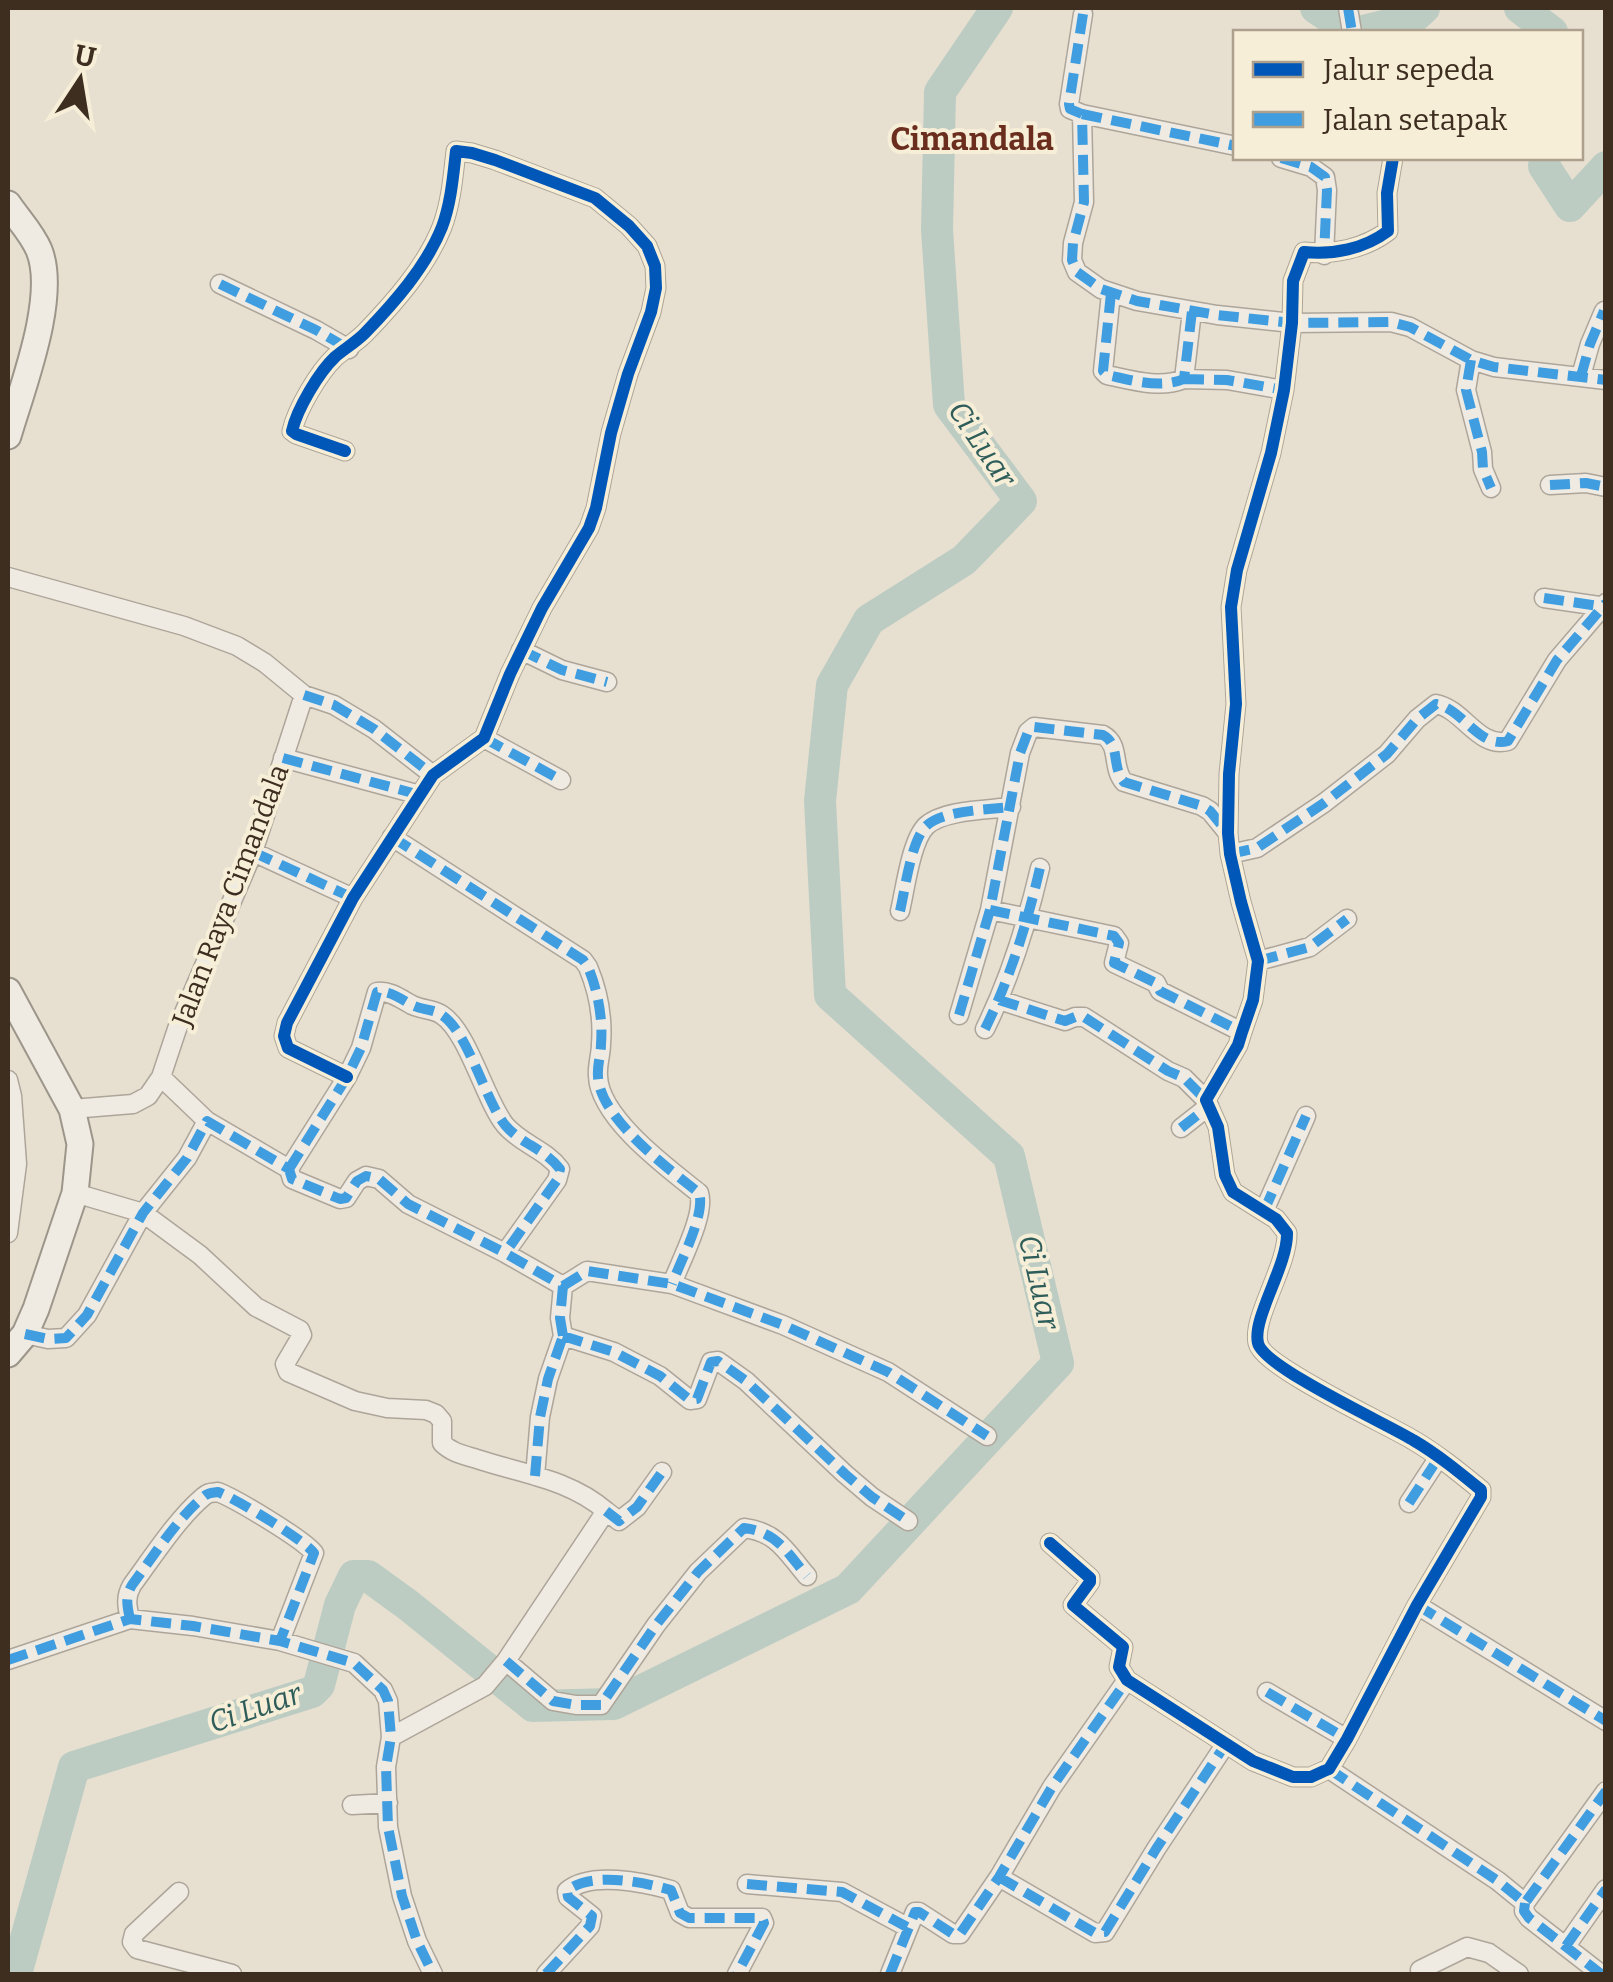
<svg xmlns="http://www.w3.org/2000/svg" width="1613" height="1982" font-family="Bitter,serif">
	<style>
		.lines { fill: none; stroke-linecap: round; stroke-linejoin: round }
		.river { stroke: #bcccc2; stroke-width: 32 }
		.street-casing { stroke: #ada599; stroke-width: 21 }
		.secondary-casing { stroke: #9c958a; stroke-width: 29 }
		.street { stroke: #efebe3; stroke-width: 18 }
		.secondary { stroke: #efebe3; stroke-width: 25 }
		.quiet { stroke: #3f9de0; stroke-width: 10; stroke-dasharray: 20 10; stroke-linecap: butt }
		.cycleway-casing { stroke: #f7eed8; stroke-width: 19 }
		.cycleway { stroke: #0057b8; stroke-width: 12 }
		.labels { text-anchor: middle; stroke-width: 8; stroke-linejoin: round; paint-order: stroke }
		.street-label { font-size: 28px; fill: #3d2e20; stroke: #f7eed8 }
		.water-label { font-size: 30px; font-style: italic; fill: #2f5d5a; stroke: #f7eed8 }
		.quarter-label { font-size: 32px; font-weight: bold; fill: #6b2e1e; stroke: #f7eed8 }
	</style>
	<rect width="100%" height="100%" fill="#e7e0d1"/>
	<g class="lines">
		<path class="river" d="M1316 8 1353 32
			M1520 8 1552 32
			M1359 32 1412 19 1424 8
			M1545 158 1544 166 1570 206 1606 167
			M16 1974 74 1767 312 1692 319 1685 340 1605 354 1576H368L408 1605 533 1706 614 1704 848 1589 1058 1363 1009 1156 830 995 820 801 832 685 869 620 964 560 1021 501 949 405 937 230 940 92 997 8"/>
		<defs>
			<path id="street" d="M1348 8 1352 32
				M1083 14 1069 104 1070 109 1082 114 1084 202 1073 243 1072 260 1077 272 1101 289 1137 301 1217 315 1292 323 1391 322 1410 327 1471 360 1494 367 1606 380
				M1082 114 1236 146
				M1281 158 1311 167 1325 177 1327 190 1324 255
				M220 284 316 330 349 349
				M1111 293 1103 371 1107 375C1131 380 1160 389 1184 379L1192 311
				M1471 360 1466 390 1482 452 1483 469 1491 488
				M1581 376 1590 344 1604 311
				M1184 379 1227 380 1284 390
				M345 451 296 434 292 431C297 409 319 372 335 357 344 349 355 343 365 333 394 303 426 267 442 227 451 203 453 177 456 151L472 153 495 160 595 198 629 226 647 246 655 266 656 288 651 312 628 374 611 433 596 508 589 528 542 608 510 674 484 738 433 775 353 898 287 1023 284 1036 288 1048 347 1077
				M1550 485 1586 483 1606 487
				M8 577 184 626 237 646 265 663 304 695 253 852 177 1029 161 1077 148 1096 133 1104 72 1109
				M1544 598 1606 607
				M521 650 562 670 607 682
				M304 695 334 705 374 729 433 775
				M484 738 561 780
				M283 758 420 795
				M392 837 583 960 588 967C598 991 603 1019 601 1044 601 1055 597 1065 598 1076 599 1118 669 1169 699 1193 706 1214 680 1262 672 1284
				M253 852 353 898
				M1230 854 1257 848 1324 803 1387 754 1417 719 1436 704C1463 709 1479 749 1508 741L1557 660 1606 603
				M990 910 1114 936 1119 943 1114 963 1156 983 1160 991 1242 1032
				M900 911C905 890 911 841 926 826 943 810 987 810 1011 807
				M1258 961 1310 947 1347 919
				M999 1000 1065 1021 1075 1017H1084L1168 1071 1184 1078 1206 1100
				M959 1015 990 910 1020 753 1028 732 1034 727 1103 735C1121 745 1111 767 1124 782L1202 806 1210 811 1228 833
				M985 1029C1010 978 1027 924 1040 868
				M161 1077 207 1121 289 1169 292 1179 340 1199 346 1198 357 1181 366 1176 379 1179 408 1204 505 1253 563 1286
				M8 1080 12 1096 17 1164 8 1233
				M1181 1128 1209 1106
				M289 1169 347 1077 361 1048 377 992C389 990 401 999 412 1005 422 1010 434 1009 442 1015 468 1032 485 1100 505 1125 521 1144 545 1149 560 1169L557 1180 505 1253
				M75 1193 143 1213 200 1255 256 1307 300 1330 302 1335 285 1364 288 1372 355 1401 387 1408 426 1410 436 1414 442 1421V1443C452 1453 464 1455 477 1459 522 1474 569 1479 606 1511L506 1661 485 1686 391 1737
				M1264 1211 1306 1116
				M563 1286 587 1271 672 1284 783 1325 888 1372 987 1436
				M563 1286 560 1318 563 1336
				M25 1334 48 1339 66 1338 87 1315 143 1213 187 1158 207 1121
				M563 1336 614 1352 660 1376 690 1400 697 1399 711 1362 718 1361 746 1381 845 1474 872 1497 908 1521
				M535 1476 540 1417 548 1379 563 1336
				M1409 1503 1439 1457
				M606 1511 619 1521 637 1507 662 1472
				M1050 1543 1090 1578V1582L1073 1605 1121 1645 1123 1647 1119 1667 1127 1680 1253 1761 1293 1777H1311L1324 1771 1329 1769 1347 1739 1417 1605 1481 1497V1490C1459 1472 1437 1454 1413 1440 1387 1424 1263 1367 1258 1343 1252 1318 1288 1265 1287 1233L1276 1219 1233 1192 1225 1175 1218 1127 1206 1100 1238 1045 1242 1032 1253 1000 1258 961 1241 902 1230 854 1228 833 1229 774 1236 704 1231 607 1237 570 1271 453 1284 390 1292 323 1293 281 1304 252C1333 255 1364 249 1388 231L1387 193 1393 158
				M1417 1605 1606 1721
				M130 1619C127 1606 125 1597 132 1585 152 1558 177 1519 203 1497 209 1492 210 1493 218 1492 236 1499 303 1539 314 1553L280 1641
				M8 1660 130 1619 193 1626 280 1641 354 1663 383 1690 388 1701 391 1737 386 1767 388 1827 402 1896 417 1941 433 1974
				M506 1661 553 1701 576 1705H601L656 1625 698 1572 744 1528C778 1532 787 1553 807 1576
				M1267 1692 1347 1739
				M1329 1769 1498 1881 1525 1903 1606 1791
				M352 1805 388 1803
				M999 1877 1095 1933 1105 1932 1156 1849 1225 1745
				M747 1884 842 1892 907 1927
				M179 1892 134 1934 132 1942 137 1949 232 1974
				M1525 1903 1524 1911 1529 1918 1601 1974
				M1566 1946 1606 1889
				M1420 1970 1467 1947 1489 1953 1519 1974
				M546 1974 590 1926 592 1916 568 1897 567 1891C590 1871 643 1882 671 1890L680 1913 689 1918H762L764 1923 737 1974
				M890 1974 915 1912H919L953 1934H960L999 1877 1052 1787 1127 1680"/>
			<path id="secondary" d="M8 204C18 219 32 233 39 250 58 297 22 388 8 436
				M8 991 72 1109 80 1144 75 1193 36 1309 25 1334 8 1354"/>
		</defs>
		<use href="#street" class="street-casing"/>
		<use href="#secondary" class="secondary-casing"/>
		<use href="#street" class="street"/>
		<use href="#secondary" class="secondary"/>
		<path class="quiet" d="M1348 8 1352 32
			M1083 14 1069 104 1070 109 1082 114 1084 202 1073 243 1072 260 1077 272 1101 289 1137 301 1217 315 1292 323 1391 322 1410 327 1471 360 1494 367 1606 380
			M1082 114 1236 146
			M1281 158 1311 167 1325 177 1327 190 1324 255
			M220 284 316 330 349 349
			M1111 293 1103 371 1107 375C1131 380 1160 389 1184 379L1192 311
			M1471 360 1466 390 1482 452 1483 469 1491 488
			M1581 376 1590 344 1604 311
			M1184 379 1227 380 1284 390
			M1550 485 1586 483 1606 487
			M1544 598 1606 607
			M521 650 562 670 607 682
			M304 695 334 705 374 729 433 775
			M484 738 561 780
			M283 758 420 795
			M392 837 583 960 588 967C598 991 603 1019 601 1044 601 1055 597 1065 598 1076 599 1118 669 1169 699 1193 706 1214 680 1262 672 1284
			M253 852 353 898
			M1230 854 1257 848 1324 803 1387 754 1417 719 1436 704C1463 709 1479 749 1508 741L1557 660 1606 603
			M990 910 1114 936 1119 943 1114 963 1156 983 1160 991 1242 1032
			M900 911C905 890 911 841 926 826 943 810 987 810 1011 807
			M1258 961 1310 947 1347 919
			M999 1000 1065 1021 1075 1017H1084L1168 1071 1184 1078 1206 1100
			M959 1015 990 910 1020 753 1028 732 1034 727 1103 735C1121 745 1111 767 1124 782L1202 806 1210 811 1228 833
			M985 1029C1010 978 1027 924 1040 868
			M1181 1128 1209 1106
			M289 1169 347 1077 361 1048 377 992C389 990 401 999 412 1005 422 1010 434 1009 442 1015 468 1032 485 1100 505 1125 521 1144 545 1149 560 1169L557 1180 505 1253
			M1264 1211 1306 1116
			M563 1286 587 1271 672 1284 783 1325 888 1372 987 1436
			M563 1286 560 1318 563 1336
			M25 1334 48 1339 66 1338 87 1315 143 1213 187 1158 207 1121 289 1169 292 1179 340 1199 346 1198 357 1181 366 1176 379 1179 408 1204 505 1253 563 1286
			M563 1336 614 1352 660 1376 690 1400 697 1399 711 1362 718 1361 746 1381 845 1474 872 1497 908 1521
			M535 1476 540 1417 548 1379 563 1336
			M1409 1503 1439 1457
			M606 1511 619 1521 637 1507 662 1472
			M1417 1605 1606 1721
			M130 1619C127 1606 125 1597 132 1585 152 1558 177 1519 203 1497 209 1492 210 1493 218 1492 236 1499 303 1539 314 1553L280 1641
			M8 1660 130 1619 193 1626 280 1641 354 1663 383 1690 388 1701 391 1737 386 1767 388 1827 402 1896 417 1941 433 1974
			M506 1661 553 1701 576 1705H601L656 1625 698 1572 744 1528C778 1532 787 1553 807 1576
			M1267 1692 1347 1739
			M1329 1769 1498 1881 1525 1903 1606 1791
			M999 1877 1095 1933 1105 1932 1156 1849 1225 1745
			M747 1884 842 1892 907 1927
			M1525 1903 1524 1911 1529 1918 1601 1974
			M1566 1946 1606 1889
			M546 1974 590 1926 592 1916 568 1897 567 1891C590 1871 643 1882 671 1890L680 1913 689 1918H762L764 1923 737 1974
			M890 1974 915 1912H919L953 1934H960L999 1877 1052 1787 1127 1680"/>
		<defs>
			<path id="cycleway" d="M345 451 296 434 292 431C297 409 319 372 335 357 344 349 355 343 365 333 394 303 426 267 442 227 451 203 453 177 456 151L472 153 495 160 595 198 629 226 647 246 655 266 656 288 651 312 628 374 611 433 596 508 589 528 542 608 510 674 484 738 433 775 353 898 287 1023 284 1036 288 1048 347 1077
				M1050 1543 1090 1578V1582L1073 1605 1121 1645 1123 1647 1119 1667 1127 1680 1253 1761 1293 1777H1311L1324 1771 1329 1769 1347 1739 1417 1605 1481 1497V1490C1459 1472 1437 1454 1413 1440 1387 1424 1263 1367 1258 1343 1252 1318 1288 1265 1287 1233L1276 1219 1233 1192 1225 1175 1218 1127 1206 1100 1238 1045 1242 1032 1253 1000 1258 961 1241 902 1230 854 1228 833 1229 774 1236 704 1231 607 1237 570 1271 453 1284 390 1292 323 1293 281 1304 252C1333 255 1364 249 1388 231L1387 193 1393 158"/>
		</defs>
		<use href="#cycleway" class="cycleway-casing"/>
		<use href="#cycleway" class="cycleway"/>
	</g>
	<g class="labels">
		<g class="street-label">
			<text transform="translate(230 895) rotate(-69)" y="10">Jalan Raya Cimandala</text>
		</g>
		<g class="water-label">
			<text transform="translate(982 444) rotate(56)" y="10">Ci Luar</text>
			<text transform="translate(1039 1282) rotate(77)" y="10">Ci Luar</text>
			<text transform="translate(255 1708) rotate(-19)" y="10">Ci Luar</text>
		</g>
		<g class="quarter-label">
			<text x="972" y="150">Cimandala</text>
		</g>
	</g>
	<rect width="1613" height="1982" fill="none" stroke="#3d2e20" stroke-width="20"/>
	<rect x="1233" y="30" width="350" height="130" fill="#f7eed8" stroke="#ada18e" stroke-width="2.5"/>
	<rect x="1253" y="62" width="50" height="15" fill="#0057b8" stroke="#ada18e" stroke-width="2.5"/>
	<text x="1323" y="80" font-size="30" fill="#3d2e20">Jalur sepeda</text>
	<rect x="1253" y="112" width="50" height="15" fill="#3f9de0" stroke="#ada18e" stroke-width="2.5"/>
	<text x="1323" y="130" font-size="30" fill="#3d2e20">Jalan setapak</text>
	<g transform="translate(80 80) rotate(12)" stroke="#f7eed8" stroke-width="8" paint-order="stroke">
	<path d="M0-8L18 38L0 25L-18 38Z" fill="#3d2e20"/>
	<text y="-15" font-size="28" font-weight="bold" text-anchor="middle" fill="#3d2e20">U</text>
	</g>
</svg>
